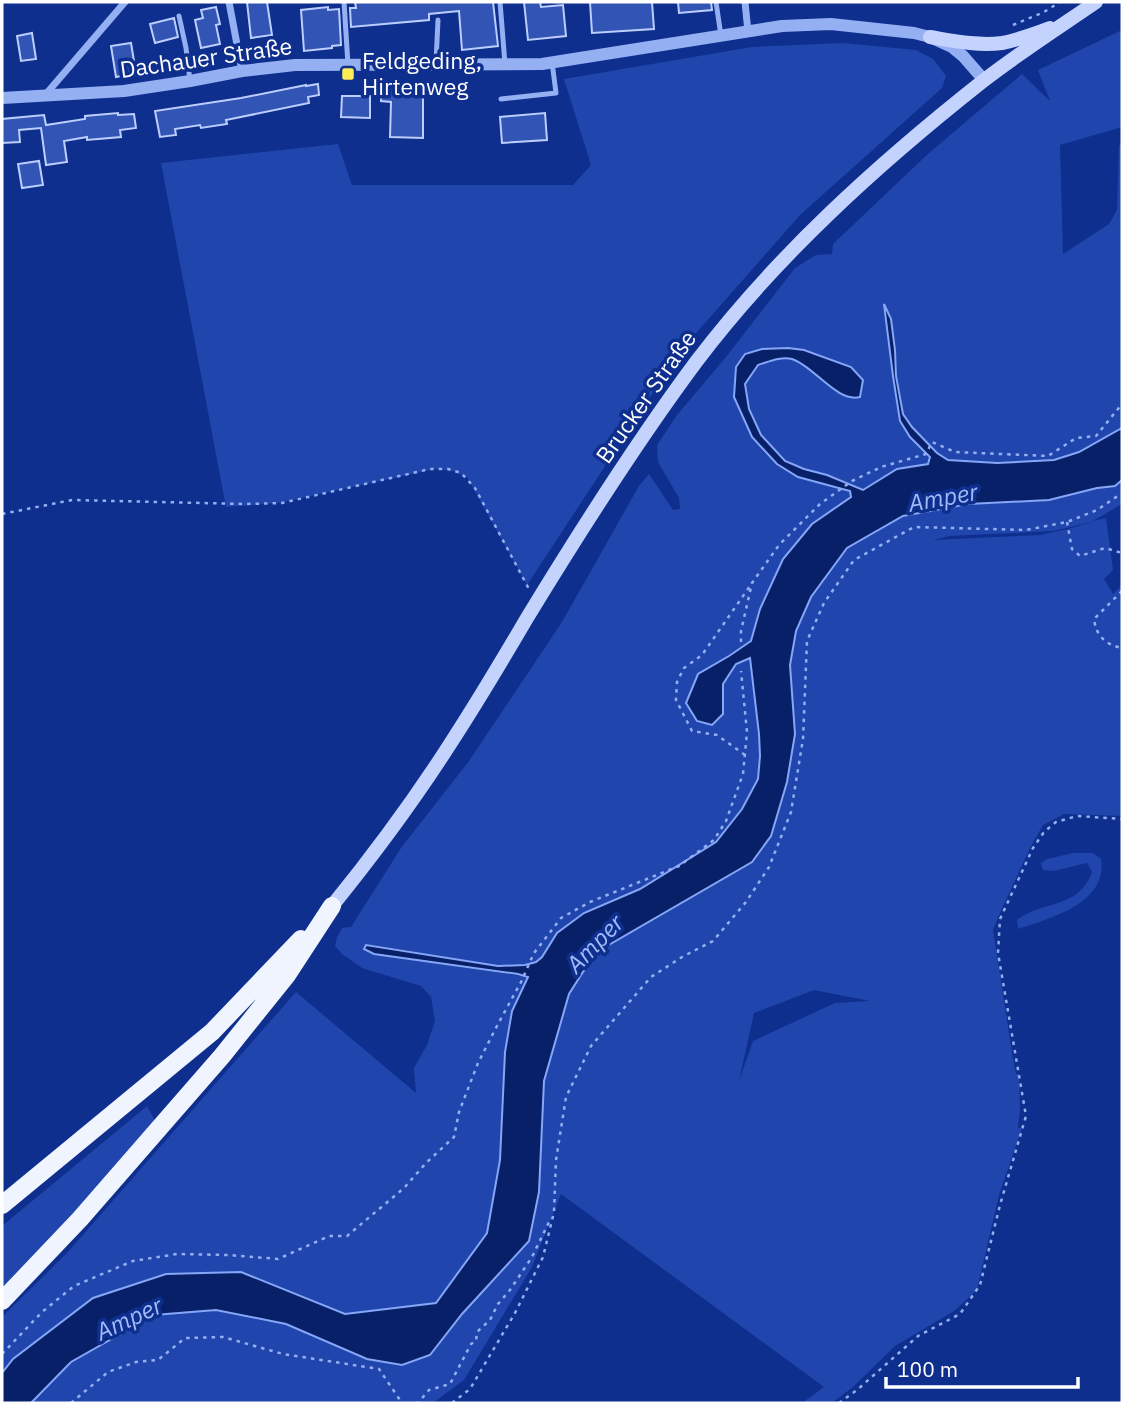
<svg xmlns="http://www.w3.org/2000/svg" width="1124" height="1405" font-family="'IBM Plex Sans',sans-serif">
	<style>
		.green { fill: #2046ad; fill-rule: evenodd }
		.water { fill: #082068; stroke: #86a6f7; stroke-width: 2 }
		.building { fill: #3255b5; stroke: #bccefe; stroke-width: 2 }
		.lines { fill: none; stroke-linecap: round; stroke-linejoin: round }
		.path { stroke: #95aff3; stroke-width: 2.5; stroke-dasharray: 3.5 5; stroke-linecap: butt }
		.service { stroke: #95aff3; stroke-width: 5 }
		.minor { stroke: #95aff3; stroke-width: 7 }
		.tertiary { stroke: #95aff3; stroke-width: 12 }
		.secondary { stroke: #c4d3fd; stroke-width: 14 }
		.trunk { stroke: #f0f4ff; stroke-width: 18 }
		.poi-dot { fill: #ffed57; stroke: #0e2f8d; stroke-width: 2.5 }
		.labels { text-anchor: middle; stroke-width: 7; stroke-linejoin: round; paint-order: stroke }
		.street-label { font-size: 23px; fill: #fff; stroke: #0e2f8d }
		.poi-label { font-size: 23px; fill: #fff; stroke: #0e2f8d; text-anchor: start }
		.water-label { font-size: 24px; font-style: italic; fill: #a1bafa; stroke: #0e2f8d }
	</style>
	<rect width="100%" height="100%" fill="#0e2f8d"/>
	<path class="green" d="M1122 30V127L1060 145 1063 254 1109 224 1117 210 1119 146 1122 142V428L1079 452 1054 460 997 463 948 460 897 469 864 490 827 475 804 469 785 461 761 435 749 409 745 384 758 365 778 359H792L817 375 862 389 863 380 851 366 804 350 736 367 752 437 777 464 798 477 850 491 851 497 812 524 783 559 760 609 751 641 729 656 698 674 723 714V684L736 663 750 657 759 734 760 756 758 779 742 809 716 842 640 889 584 913 557 933 542 957 536 962 525 965 498 966 373 945H366L365 949 374 954 528 977 512 1011 500 1160 487 1233 436 1304 345 1314 241 1272 13 1359 2 1373V1317L67 1253 296 992 416 1093 414 1068 427 1045 435 1021 431 997 421 986 362 968 342 954 335 946 337 937 342 928 351 927 401 848 469 761 562 622 639 486 649 474 673 510 680 509 679 498 658 462 657 445 677 415 726 357 795 268 816 255 832 254 833 244 929 153 1022 74 1050 101 1038 70Z
		M843 43 916 50 933 59 946 76 942 88 800 215 682 349 527 585 467 477 453 471 435 469 278 503 226 507 161 163 338 144 352 185H573L591 165 564 79 752 47Z
		M1122 480V504L1093 521 1106 518 1113 570 1104 579 1113 594 1122 585V816L1064 814 1043 825 1030 848 1000 913 993 930 1013 1059 1016 1074H1019L1020 1109 1018 1128H1022L999 1195 977 1290 954 1311 895 1346 853 1387 832 1403H802L824 1387 561 1194 532 1267 464 1380 433 1403H31L71 1362 153 1315 216 1310 286 1324 367 1359 430 1355 462 1314 529 1241 539 1192 544 1081 569 992 595 953 752 862 771 836 787 782 795 734 790 665 796 631 811 597 847 548 903 516 967 504 1048 500 1097 488 1115 486ZM1092 522 1072 528 1040 535 933 540 949 536 1053 531ZM814 990 870 1001 835 1003 753 1041 739 1081 754 1013Z
		M1073 853H1093L1101 859C1108 903 1051 918 1018 929L1017 920C1043 900 1078 910 1092 872L1087 863 1054 871 1043 870 1041 863 1047 859Z
		M147 1106 155 1121 115 1170 2 1289V1226Z"/>
	<path class="water" d="M884 304 891 319 895 350 896 376 903 414 912 427 937 453 948 460 997 463 1054 460 1079 452 1122 428V480L1115 486 1097 488 1049 500 968 504 903 516 847 548 811 597 796 631 790 665 795 734 787 782 771 836 752 862 595 953 569 994 544 1081 539 1192 529 1241 462 1314 430 1355 402 1365 367 1359 286 1324 216 1310 154 1315 71 1362 31 1403H2V1373L13 1359 93 1298 166 1274 241 1272 345 1314 436 1303 487 1233 500 1160 505 1052 512 1011 528 977 518 974 374 954 364 949 366 945 498 966 525 965 536 962 542 957 557 933 584 913 640 889 716 842 742 809 758 779 760 756 759 734 750 658 736 664 723 684V714L712 725 697 721 686 703 698 674 729 656 751 641 760 609 783 559 812 524 851 497 850 491 798 477 777 464 752 437 734 397 736 367 745 354 762 349 788 348 804 350 851 367 863 380 860 397C837 403 814 366 792 359 781 356 768 362 758 365L745 384 749 409 761 435 785 461 804 469 827 475 863 490 897 469 928 464 930 457 910 437 900 421 893 376Z"/>
	<path class="building" d="M247 2H267L272 35 251 38Z
		M355 2H493L498 46 462 50 459 11 429 14V20L351 27 350 8H356Z
		M524 2H540L541 7 563 5 566 36 528 40Z
		M590 2H652L654 29 592 33Z
		M678 2H711L712 10 679 13Z
		M216 7 220 24 216 25 220 44 201 48 195 20 203 18 201 10Z
		M328 7V10L339 9 341 45 332 46V48L304 51 301 10Z
		M174 18 178 37 155 43 150 24Z
		M32 33 36 59 21 61 17 36Z
		M131 43 136 73 116 77 111 46Z
		M318 84 319 95 308 97 309 103 226 120 227 124 201 128 200 125 175 129 176 135 160 137 155 111 241 98 306 85V86Z
		M382 86 423 87V138L390 137 391 102 381 101Z
		M342 96H370V118L341 117Z
		M118 113V115L134 114 136 128 120 130 121 137 87 140V137L64 141 67 162 46 165 41 128 19 130 20 142 2 143V119L44 115 46 125 85 119V116Z
		M545 113 547 140 502 143 500 117Z
		M39 161 43 185 22 188 18 164Z"/>
	<g class="lines">
		<path class="path" d="M1013 25 1044 12 1060 2
			M2 514 72 500 246 504 282 503 430 469H448L461 473 475 488 530 591
			M1067 522 1072 549 1080 556 1105 548 1122 553
			M1122 591 1094 619C1096 636 1106 645 1122 648
			M741 642V631L752 583 779 545 820 504 852 481 881 467 926 454 932 442 955 452 1048 456 1076 438 1096 436 1122 404
			M745 755 717 735 692 731 676 700 677 682 684 668 702 655 750 586
			M2 1354 42 1312 74 1286 133 1261 177 1254 228 1255 278 1259 329 1236H347L404 1188 426 1163 454 1137 459 1112 478 1063 498 1024 521 982 534 953 561 918 590 902 679 866 714 840 726 821 743 774 747 732 741 671
			M71 1403 108 1372 136 1362 158 1360 185 1338 223 1337 283 1354 379 1369 402 1403
			M416 1403H418L429 1390 450 1384 471 1344 476 1341 477 1332 490 1320 498 1304 510 1290 532 1257 551 1218
			M452 1403 470 1389 515 1313 543 1257 554 1212 556 1160 566 1097 591 1046 651 977 682 957 713 941 746 902 769 867 791 812 803 739 807 641 824 603 854 560 914 527 1026 530 1067 522 1097 510 1122 493
			M839 1403 857 1390 918 1336 960 1314 980 1285 1000 1205 1026 1116 998 953 1000 919 1033 848 1044 832 1056 822 1077 816 1122 819"/>
		<path class="service" d="M344 2 348 65
			M500 2 505 64
			M716 2 721 36
			M179 16 186 48 190 81
			M436 62 438 20
			M501 99 556 93 552 62"/>
		<path class="minor" d="M229 2 242 71
			M745 2 748 32
			M46 94 125 2"/>
		<path class="tertiary" d="M2 98 124 91 190 81 242 71 295 65 542 64 782 26 831 24 914 33 930 37 952 47 963 56 984 80"/>
		<path class="secondary" d="M930 37C954 41 978 46 1002 43 1018 40 1034 34 1050 28
			M332 906C375 853 415 799 452 741 478 701 503 659 527 618 580 531 635 444 696 362 776 256 878 164 983 81 1019 53 1058 28 1096 2"/>
		<path class="trunk" d="M2 1205 212 1032 301 939
			M2 1301 80 1219 222 1056 287 975 332 906"/>
	</g>
	<rect class="poi-dot" x="341" y="67" width="14" height="14" rx="3.5"/>
	<g class="labels">
		<g class="street-label">
			<text transform="translate(206 58) rotate(-8)" y="8">Dachauer Straße</text>
			<text transform="translate(646 397) rotate(-55)" y="8">Brucker Straße</text>
		</g>
		<g class="poi-label">
			<text x="362" y="69">Feldgeding,<tspan x="362" dy="26">Hirtenweg</tspan></text>
		</g>
		<g class="water-label">
			<text transform="translate(943 498) rotate(-10)" y="8">Amper</text>
			<text transform="translate(595 944) rotate(-46)" y="8">Amper</text>
			<text transform="translate(129 1319) rotate(-25)" y="8">Amper</text>
		</g>
	</g>
	<rect width="1124" height="1405" fill="none" stroke="#ffffff" stroke-width="7"/>
	<path d="M886 1377v10h192v-10" fill="none" stroke="#ffffff" stroke-width="3.5"/>
	<text x="897" y="1377" font-size="21" fill="#ffffff" stroke="#0e2f8d" stroke-width="5" paint-order="stroke">100 m</text>
</svg>
